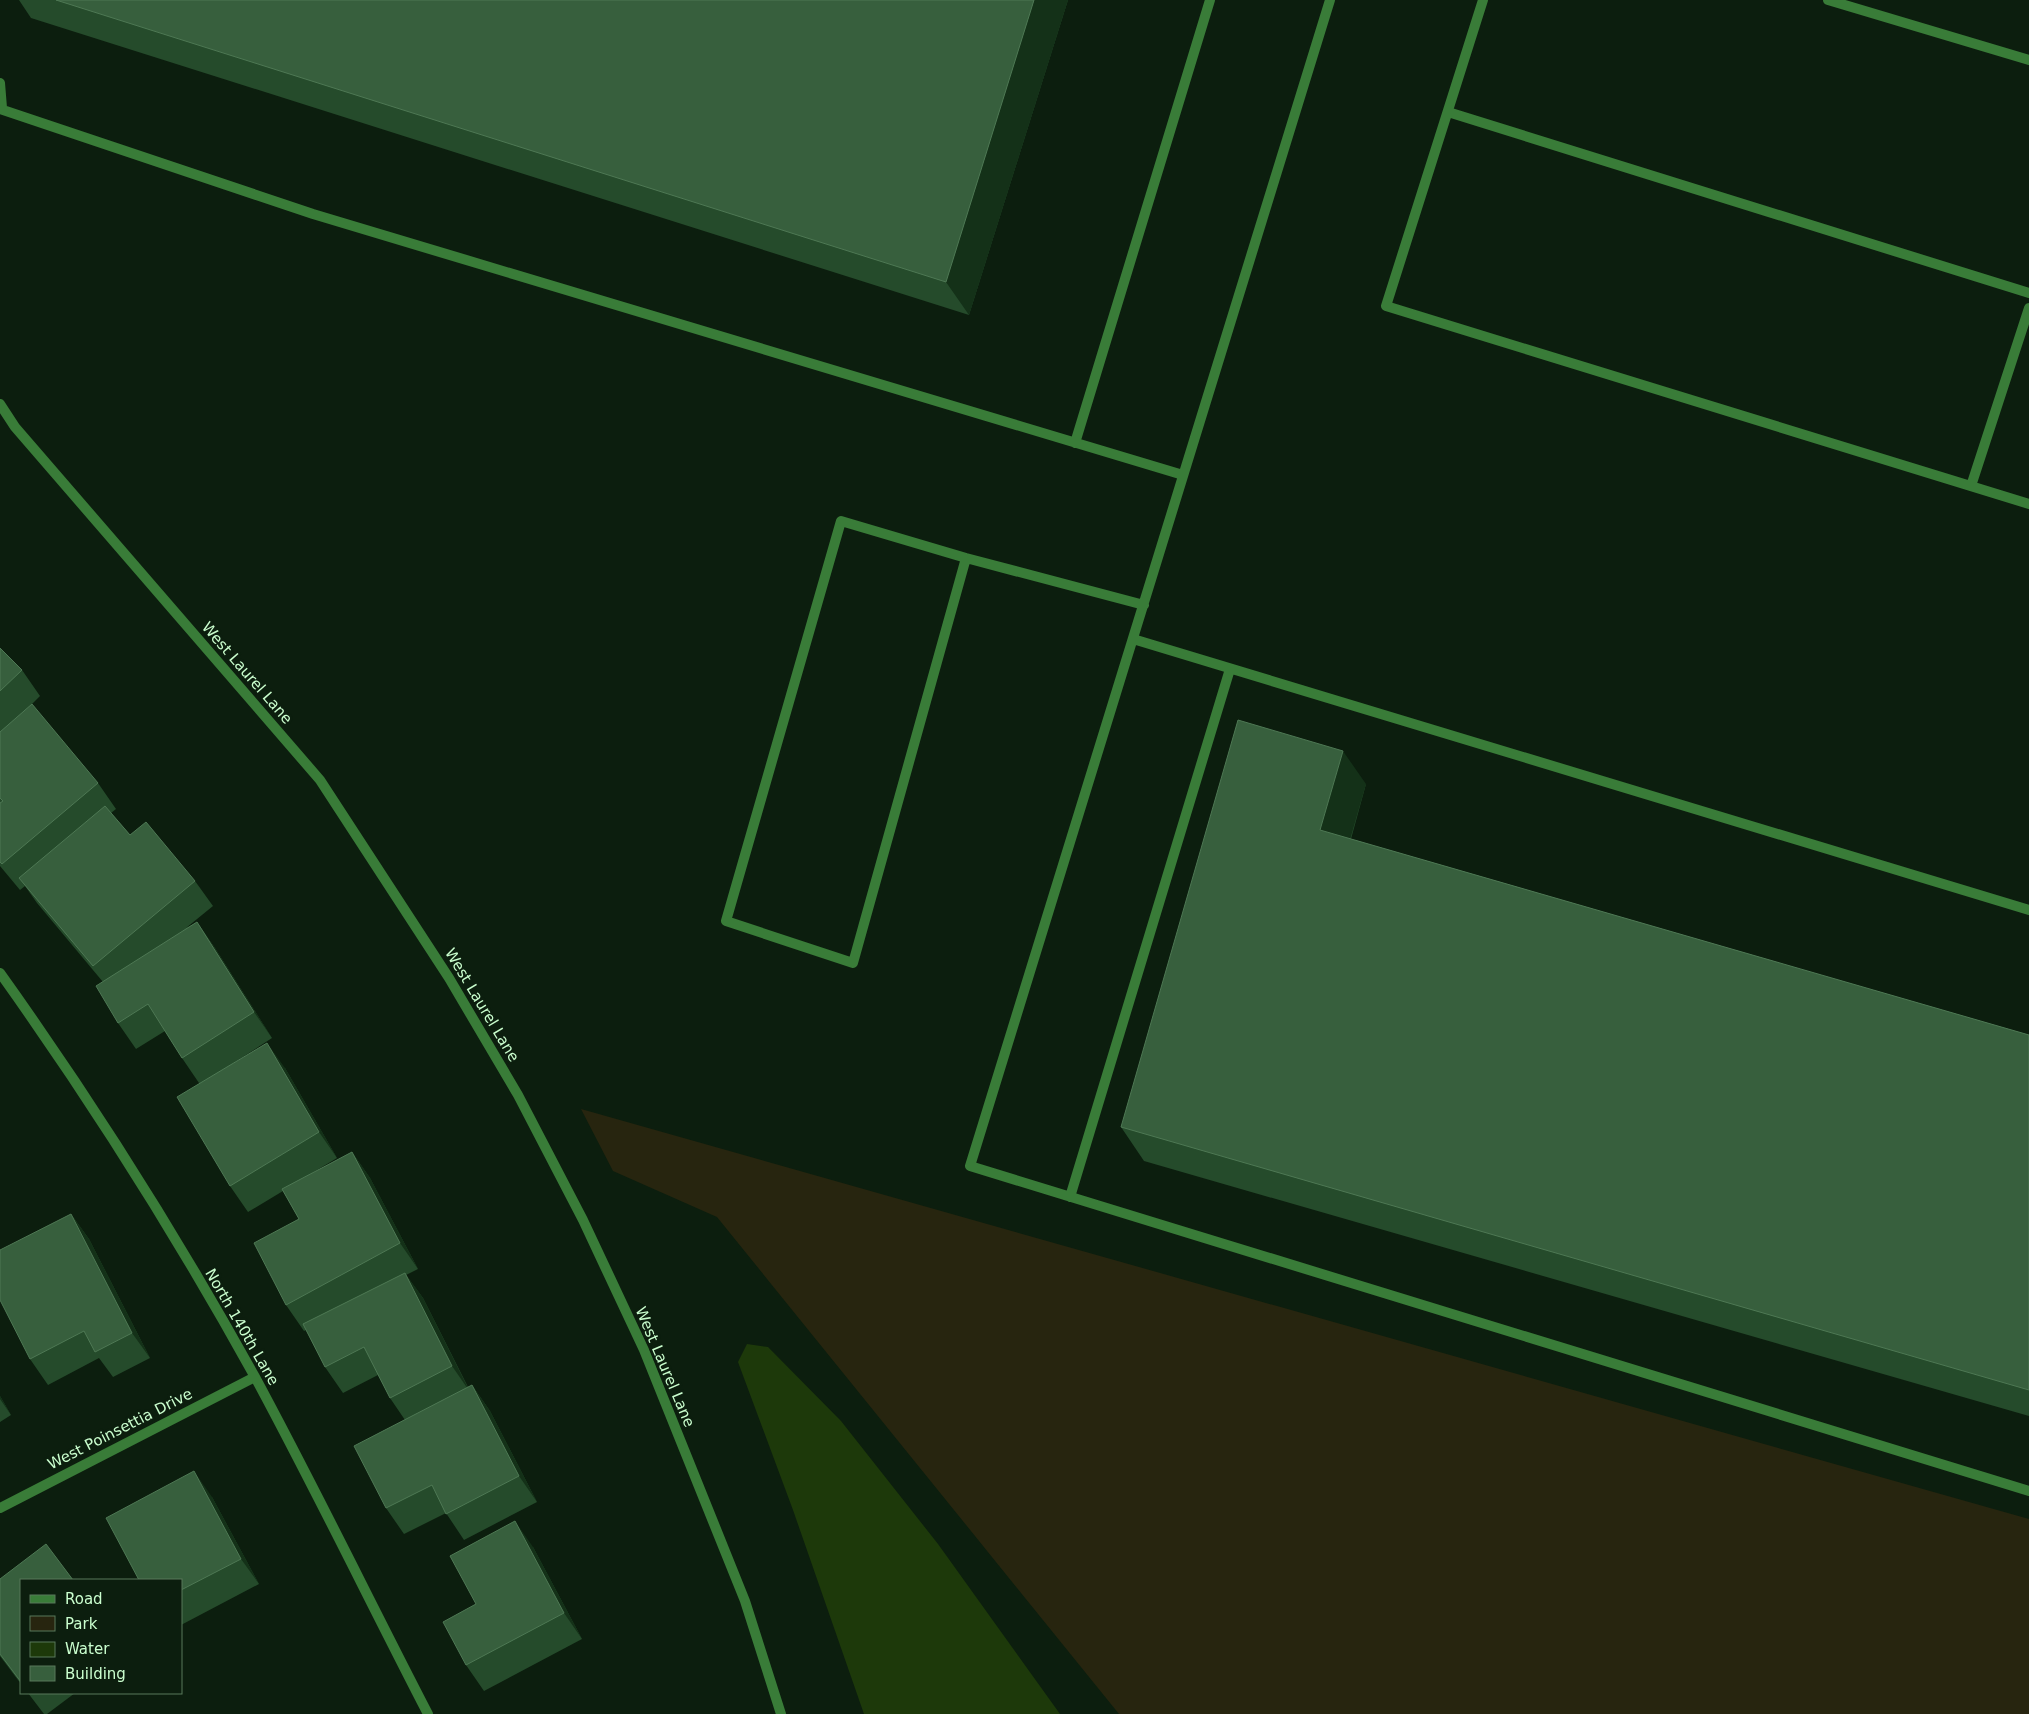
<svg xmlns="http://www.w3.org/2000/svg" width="2029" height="1714" font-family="'DejaVu Sans',sans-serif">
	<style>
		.green { fill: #27250f }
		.water { fill: #1d390a }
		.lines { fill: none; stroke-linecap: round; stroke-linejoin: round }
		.service { stroke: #397c38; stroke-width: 10 }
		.minor { stroke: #397c38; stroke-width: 10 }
		.wall { fill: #254b2b }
		.shaded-wall { fill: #143118 }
		.building { fill: #375f3d; stroke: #4e7854 }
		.labels { text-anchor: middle; stroke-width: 5; stroke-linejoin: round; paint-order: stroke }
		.street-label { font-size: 15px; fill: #cafece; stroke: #0c1e0e }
	</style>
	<rect width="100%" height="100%" fill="#0c1e0e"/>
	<path class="green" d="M581 1109 2029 1519V1714H1119L717 1217 613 1171Z"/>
	<path class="water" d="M747 1344 768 1347 841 1421 938 1544 1060 1714H864L793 1510 738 1362Z"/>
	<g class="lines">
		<path class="service" d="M1330 0 970 1166 2029 1491
			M1483 0 1386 306 2029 504
			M1828 0 2029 60
			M0 83 2 108
			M0 109 313 214 1183 475
			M1448 112 2029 293
			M1075 443 1210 0
			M1971 486 2029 308
			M966 558 853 963 726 921 841 521 966 558 1144 605
			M1133 639 2029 910
			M1070 1197 1230 669"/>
		<path class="minor" d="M0 404 15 427 320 780 449 978 518 1095 583 1220 644 1350 745 1601 781 1714
			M0 973C93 1103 178 1238 255 1377 315 1488 370 1602 428 1714
			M0 1508 255 1377"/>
	</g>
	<path class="wall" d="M19 0H1068L969 315 31 18Z
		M0 648 22 670 40 696 23 713 98 783 116 809 111 813 130 835 195 881 213 906 186 928 197 922 215 948 272 1038 232 1064 285 1068 337 1158 307 1176 352 1152 370 1178 418 1269 406 1275 423 1298 468 1387 472 1385 490 1411 537 1502 464 1540 446 1513 404 1534 386 1508 405 1420 390 1398 378 1375 343 1393 325 1367 306 1330 304 1331 286 1305 299 1219 283 1191 248 1212 230 1186 199 1083 182 1058 165 1031 136 1049 118 1023 103 982 37 903 25 886 20 890 0 866Z
		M1366 784 1351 839 2029 1035V1416L1144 1161 1121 1127Z
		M71 1214 89 1239 150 1358 113 1377 99 1358 48 1385 30 1359Z
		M0 1396 11 1415 0 1422Z
		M212 1497 259 1584 181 1625V1580Z
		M533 1547 582 1639 484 1691 466 1665 476 1604Z
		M0 1579 21 1580V1684L0 1656Z
		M28 1693H75L47 1714H44Z"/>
	<path class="shaded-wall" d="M1034 0H1068L969 315 946 282Z
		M1343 751 1366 784 1343 864 1320 830Z
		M197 922 215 948 272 1038 254 1012Z
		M267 1043 285 1068 337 1158 319 1132Z
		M352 1152 370 1178 418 1269 400 1243Z
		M71 1214 89 1239 150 1358 132 1333Z
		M405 1273 423 1298 470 1392 452 1366Z
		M472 1385 490 1411 537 1502 519 1476Z
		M0 1396 11 1415 0 1399Z
		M194 1471 212 1497 259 1584 241 1559Z
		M515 1521 533 1547 582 1639 564 1613Z"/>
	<path class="building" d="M56 0H1034L946 282Z
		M0 648 22 670 0 691Z
		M32 704 98 783 2 864 0 862V803L3 801 0 798V732Z
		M1238 720 1343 751 1320 830 2029 1035V1390L1121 1127Z
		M105 806 130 835 146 822 195 881 93 966 19 878Z
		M197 922 254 1012 182 1058 148 1004 118 1023 96 986Z
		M267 1043 319 1132 230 1186 177 1097Z
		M352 1152 400 1243 286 1305 254 1243 299 1219 282 1189Z
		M71 1214 132 1333 95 1352 84 1331 30 1359 0 1300V1250Z
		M405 1273 452 1366 390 1398 364 1347 325 1367 303 1324Z
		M472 1385 519 1476 446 1514 432 1485 386 1508 354 1446Z
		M194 1471 241 1559 181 1590V1580H139L106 1518Z
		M515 1521 564 1613 466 1665 443 1622 476 1604 450 1556Z
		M46 1544 73 1580H21V1682L0 1654V1579Z"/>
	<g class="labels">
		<g class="street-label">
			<text transform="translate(247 673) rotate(49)" y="5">West Laurel Lane</text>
			<text transform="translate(482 1005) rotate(59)" y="5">West Laurel Lane</text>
			<text transform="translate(242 1327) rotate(60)" y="5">North 140th Lane</text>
			<text transform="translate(665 1367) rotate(67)" y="5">West Laurel Lane</text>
			<text transform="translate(120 1429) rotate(-27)" y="5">West Poinsettia Drive</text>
		</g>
	</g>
	<rect x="20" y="1579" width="162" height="115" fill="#0c1e0e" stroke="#58785b"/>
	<rect x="30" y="1595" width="25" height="8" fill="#397c38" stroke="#58785b"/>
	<text x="65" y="1604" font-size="15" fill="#cafece">Road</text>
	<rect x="30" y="1616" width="25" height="15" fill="#27250f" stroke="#58785b"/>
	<text x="65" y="1629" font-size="15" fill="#cafece">Park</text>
	<rect x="30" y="1642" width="25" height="15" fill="#1d390a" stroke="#58785b"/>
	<text x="65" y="1654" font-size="15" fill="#cafece">Water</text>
	<rect x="30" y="1666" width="25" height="15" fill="#375f3d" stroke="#58785b"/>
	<text x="65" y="1679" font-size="15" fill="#cafece">Building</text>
</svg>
